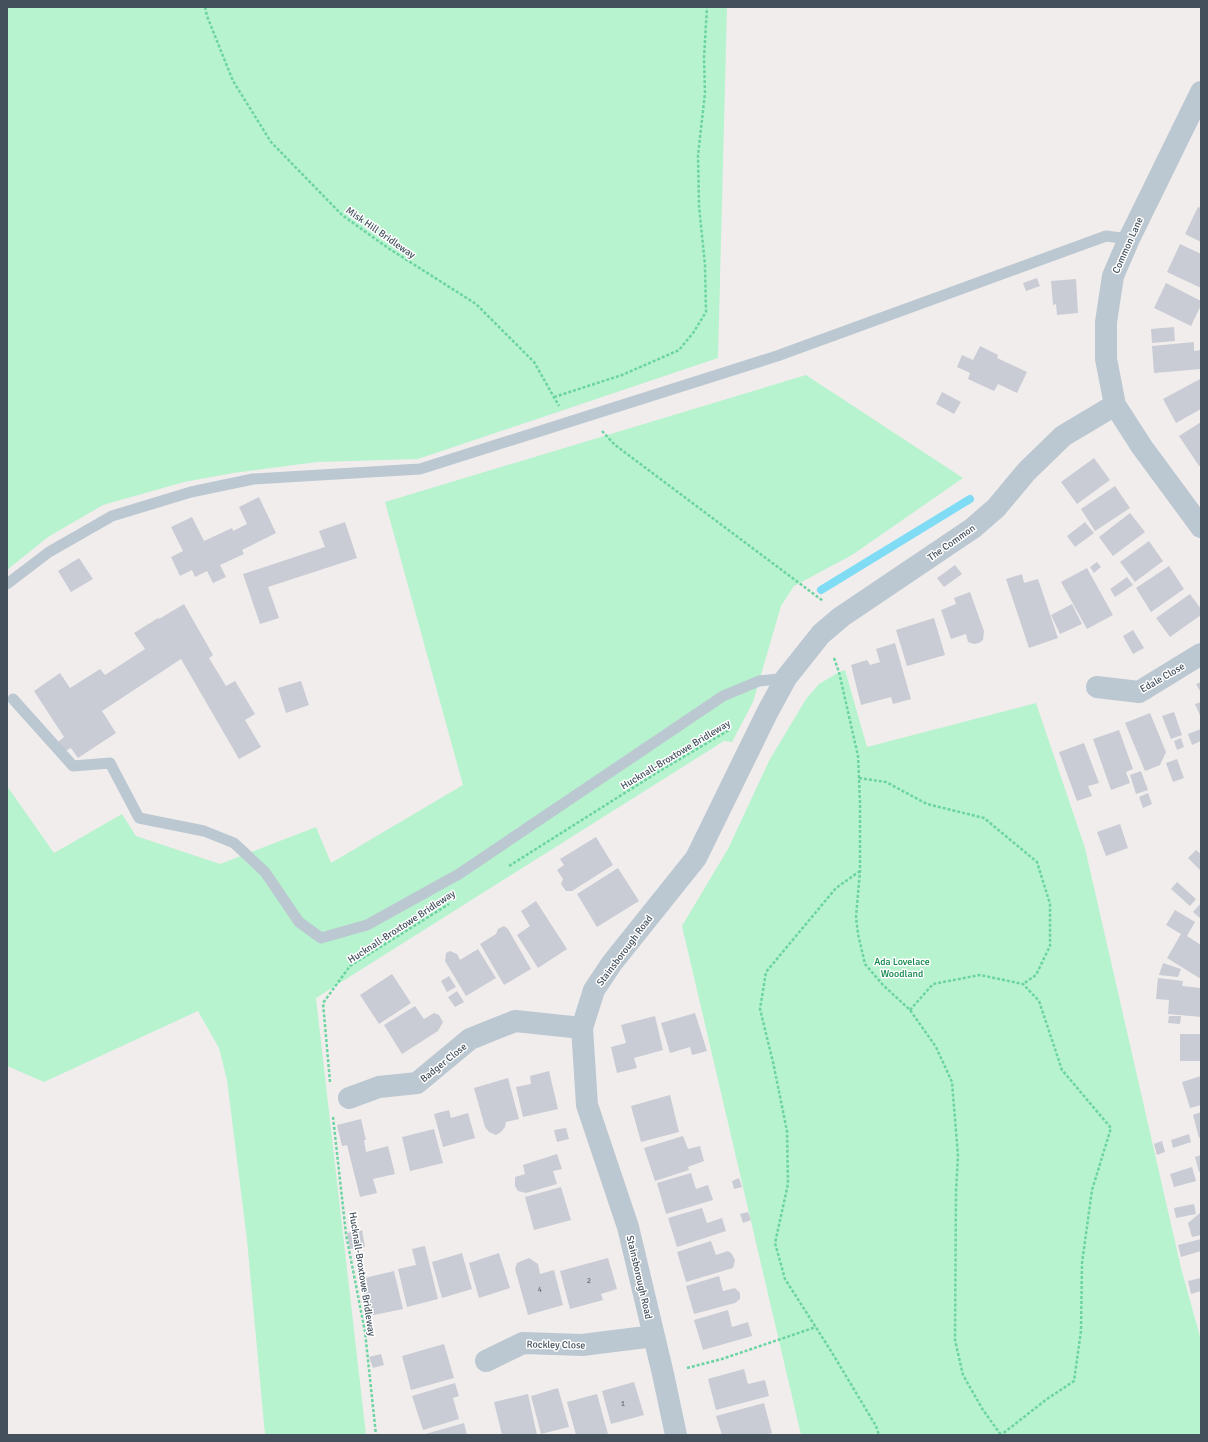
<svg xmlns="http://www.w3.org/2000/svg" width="1208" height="1442" font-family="Signika,sans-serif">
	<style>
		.green { fill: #b7f3ce }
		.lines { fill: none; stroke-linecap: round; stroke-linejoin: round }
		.stream { stroke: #7fdcf4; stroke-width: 8 }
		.building { fill: #c9ccd4 }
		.path { stroke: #6bd4a1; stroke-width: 2.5; stroke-dasharray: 3 2; stroke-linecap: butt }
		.service { stroke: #bcc8d1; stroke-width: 11 }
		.minor { stroke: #bcc8d1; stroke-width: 22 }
		.labels { text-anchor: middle; stroke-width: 3; stroke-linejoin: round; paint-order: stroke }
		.number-label { font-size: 8px; fill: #65707b }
		.street-label { font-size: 10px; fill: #44515d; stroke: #fff }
		.park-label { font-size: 10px; fill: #0e854a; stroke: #fff }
	</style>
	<rect width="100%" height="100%" fill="#f1eded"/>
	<path class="green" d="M7 7H727L718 358 418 459 317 462 233 473 184 482 103 505 48 537 7 570Z
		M806 375 963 478 852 555 794 586 781 606 753 702 732 742 724 741 316 998 366 1435H265L247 1240 227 1080 219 1048 198 1011 44 1082 7 1066V786L54 853 122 814 136 836 220 864 316 827 331 863 463 785 385 502Z
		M845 670 867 747 1036 703 1085 848 1181 1268 1201 1340V1435H801L682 926 728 849 770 759 806 699 819 684 839 672Z"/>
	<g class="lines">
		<path class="stream" d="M821 590 970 499"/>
	</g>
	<path class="building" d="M1198 207 1201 208V242L1185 234Z
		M1180 244 1201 254V288L1167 272Z
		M1037 278 1040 286 1026 291 1023 283Z
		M1076 279 1078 313 1057 315 1056 304 1053 305 1051 281Z
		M1166 283 1201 301V305L1191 326 1154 308Z
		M1174 327 1175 341 1152 343 1151 329Z
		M1194 342V351L1201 350V369L1154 373 1152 346Z
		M980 346 998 355 997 358 1027 372 1017 393 998 384 994 391 968 379 970 373 957 367 962 355 973 360Z
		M1200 379 1201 381V409L1176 423 1163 399Z
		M942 392 961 402 954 414 936 404Z
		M1201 422V465L1199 466 1179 436Z
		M1094 458 1110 480 1077 504 1061 482Z
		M1115 486 1130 508 1095 531 1081 509Z
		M259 497 276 533 242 550 244 554 220 565 226 577 213 583 207 571 195 577 192 570 180 576 171 557 183 551 171 527 192 517 204 541 232 528 233 531 247 524 239 507Z
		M1130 513 1145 532 1113 556 1099 537Z
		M345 522 357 558 268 587 279 618 260 624 243 574 325 547 319 531Z
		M1085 522 1094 533 1075 547 1067 536Z
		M1149 541 1163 561 1135 582 1120 562Z
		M79 558 93 579 71 592 58 571Z
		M1097 562 1101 567 1094 573 1090 567Z
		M955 565 962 574 944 587 937 578Z
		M1169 566 1184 589 1151 612 1136 588Z
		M1087 568 1113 615 1087 629 1061 582Z
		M1022 574 1024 583 1038 579 1058 638 1029 648 1006 579Z
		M1127 577 1133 585 1115 597 1110 589Z
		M970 592 984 631 983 640 979 643 974 644 968 642 966 634 951 639 941 610 956 604 954 598Z
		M1190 594 1201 609V615L1170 637 1156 618Z
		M184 604 213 655 209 658 226 686 235 681 255 714 245 720 261 747 239 759 181 659 102 711 116 733 78 758 71 748 64 752 58 742 64 737 34 691 60 673 70 688 100 669 105 675 145 649 134 633 158 618 159 619Z
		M1072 604 1082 624 1060 634 1051 615Z
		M934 618 945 655 907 666 896 630Z
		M1133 630 1144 648 1133 654 1123 636Z
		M895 643 911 699 893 704 891 697 861 705 851 665 867 660 870 665 880 662 876 649Z
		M301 681 309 705 286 713 278 688Z
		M1201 682V693L1196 684Z
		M1201 702V718L1195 704Z
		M1174 712 1182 735 1171 739 1162 716Z
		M1150 713 1166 752 1160 765 1145 771 1125 723Z
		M1201 729V741L1192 745 1188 734Z
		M1119 730 1133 769 1126 772 1130 783 1111 790 1093 739Z
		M1181 738 1184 747 1177 750 1174 741Z
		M1084 743 1099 783 1088 786 1092 796 1077 801 1059 752Z
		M1177 759 1184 778 1173 782 1166 763Z
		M1141 771 1148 790 1136 794 1130 775Z
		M1148 793 1152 804 1143 808 1139 797Z
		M1120 824 1128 848 1106 856 1097 832Z
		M596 837 613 865 572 891H566L561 884 563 879 557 870 564 865 560 859Z
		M1196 850 1201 854V871L1188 858Z
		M618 868 639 901 597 927 577 894Z
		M1177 882 1196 899 1190 906 1171 889Z
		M536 901 567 949 538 968 517 935 530 926 521 911Z
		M1201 903V919L1193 912Z
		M1175 910 1195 922 1187 936 1201 945V979L1167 958 1181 934 1166 925Z
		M504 926 508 929 531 969 504 985 480 944 496 934 498 929Z
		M478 949 496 978 466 996 445 961 446 953 450 951 457 954 460 960Z
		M1163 963 1181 969 1178 977 1159 975Z
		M392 974 411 1003 379 1024 360 995Z
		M449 976 456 987 447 992 441 981Z
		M1158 978 1183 981 1182 986 1201 988V1017L1168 1014 1169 1000 1156 999Z
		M457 991 464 1002 455 1007 448 997Z
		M415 1006 424 1019 434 1013 439 1015 443 1022 438 1031 402 1054 384 1025Z
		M695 1013 707 1051 692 1055 690 1047 670 1053 661 1023Z
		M655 1016 663 1050 634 1058 637 1068 617 1073 611 1047 626 1043 621 1025Z
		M1169 1016H1181L1180 1024 1168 1023Z
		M1180 1034H1201V1061H1180Z
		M549 1071 558 1109 523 1117 516 1087 531 1084 530 1076Z
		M1201 1076V1105L1190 1108 1182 1082Z
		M508 1078 519 1119 506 1122 505 1127 501 1132 496 1135 489 1132 485 1127 474 1088Z
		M670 1095 679 1132 641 1142 631 1106Z
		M449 1110 451 1118 468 1113 475 1138 443 1147 434 1114Z
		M1201 1112V1137L1199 1138 1193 1115Z
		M361 1119 366 1140H364L366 1152 388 1146 395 1174 373 1179 377 1193 360 1197 347 1145 342 1146 337 1125Z
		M566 1128 569 1139 557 1142 554 1130Z
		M434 1129 443 1163 410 1171 402 1137Z
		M1189 1134 1191 1142 1173 1148 1171 1140Z
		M683 1136 688 1149 700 1146 704 1161 688 1167 689 1170 655 1181 644 1148Z
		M1162 1141 1165 1152 1157 1155 1154 1144Z
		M557 1154 562 1169 553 1171 557 1184 526 1193 518 1191 515 1186V1177L525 1174 523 1165Z
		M1201 1155V1172H1199L1195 1157Z
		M1192 1167 1196 1181 1174 1187 1170 1174Z
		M691 1173 696 1189 708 1185 713 1200 666 1214 657 1183Z
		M739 1178 742 1187 734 1189 732 1181Z
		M561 1187 571 1220 534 1230 525 1197Z
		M1194 1204 1196 1214 1176 1218 1174 1208Z
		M702 1208 707 1223 722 1218 726 1231 677 1247 668 1218Z
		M748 1212 751 1220 743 1223 740 1214Z
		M1201 1212V1235L1192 1237 1188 1223Z
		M362 1230 365 1247 350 1249 347 1233Z
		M1201 1239V1251L1181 1257 1178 1245Z
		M711 1241 716 1255 728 1251 732 1254 735 1260 733 1268 686 1282 677 1252Z
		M425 1246 438 1299 407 1307 398 1269 416 1265 412 1249Z
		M462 1253 472 1289 442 1298 432 1262Z
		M499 1253 510 1288 479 1298 469 1263Z
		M529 1258 538 1264 540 1274 554 1270 563 1305 528 1315 515 1269 517 1263Z
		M608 1258 617 1289 601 1294 603 1300 570 1309 560 1271Z
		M394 1271 403 1309 369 1316 360 1279Z
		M719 1276 723 1291 735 1288 740 1293V1299L735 1303 694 1314 686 1286Z
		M1201 1278V1291L1191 1294 1188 1281Z
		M728 1310 732 1327 748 1322 752 1336 703 1350 694 1320Z
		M444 1344 454 1378 411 1390 402 1356Z
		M381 1354 384 1365 373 1368 369 1357Z
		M744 1369 748 1384 765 1380 769 1396 716 1410 708 1379Z
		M634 1382 644 1415 611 1424 602 1391Z
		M455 1383 459 1396 453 1398 459 1419 423 1430 412 1396Z
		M558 1388 569 1427 541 1434 531 1396Z
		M528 1394 537 1435H502L494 1402Z
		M597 1394 608 1434 603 1435H576L567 1402Z
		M764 1403 772 1433 766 1435H722L716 1416Z
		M464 1423 467 1435H422Z"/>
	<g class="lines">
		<path class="path" d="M205 7 207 16 233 81 271 142 342 215 388 248 476 304 534 362 559 406
			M554 397 622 375 679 350 693 333 706 312 705 265 699 206 698 155 705 93 704 58 707 7
			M602 431 615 445 823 601
			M834 658 839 672 858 756 860 803V871L856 917 858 934 865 964 883 985 910 1010 936 1047 952 1082 958 1156 956 1191 955 1340 963 1375 983 1410 1001 1435
			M859 778 886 782 927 804 984 818 1037 862 1050 904V946L1036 975 1023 984
			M509 866 658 772 729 730
			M860 871 836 888 766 972 760 1009 773 1062 787 1131 788 1184 775 1243 785 1279 831 1351 876 1426 879 1435
			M910 1010 933 984 980 975 1023 984 1039 1001 1062 1070 1111 1128 1092 1190 1082 1263 1081 1331 1074 1381 1047 1399 1001 1435
			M330 1082 323 1003 350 966 449 904
			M333 1117 346 1234 365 1332 376 1435
			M687 1368 722 1359 816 1327"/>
		<path class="service" d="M7 584 49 552 112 516 191 492 253 479 420 469 777 356 1106 236 1129 239
			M13 699 73 766 110 763 139 818 204 831 234 843 265 872 299 922 321 938 367 925 459 874 723 696 759 681 786 678"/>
		<path class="minor" d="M1201 92 1129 239 1113 276 1106 322V359L1115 405 1142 447 1201 527
			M1097 687 1139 692 1201 654
			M349 1098 379 1087 417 1083 470 1039 515 1021 582 1028
			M486 1361 523 1343 582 1345 654 1336
			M676 1435 663 1374 628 1227 587 1105 582 1028 594 990 612 963 696 858 767 713 786 678 821 634 841 617 973 528 996 508 1027 471 1063 436 1115 405"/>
	</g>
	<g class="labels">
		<g class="number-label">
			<text x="589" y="1283">2</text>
			<text x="540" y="1292">4</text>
			<text x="623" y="1406">1</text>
		</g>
		<g class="street-label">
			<text transform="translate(381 232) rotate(35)" y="4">Misk Hill Bridleway</text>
			<text transform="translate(1127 245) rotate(-66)" y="4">Common Lane</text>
			<text transform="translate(951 542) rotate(-35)" y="4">The Common</text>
			<text transform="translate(1162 677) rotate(-30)" y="4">Edale Close</text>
			<text transform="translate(675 754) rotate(-31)" y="4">Hucknall-Broxtowe Bridleway</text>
			<text transform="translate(401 926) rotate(-33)" y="4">Hucknall-Broxtowe Bridleway</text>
			<text transform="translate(624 950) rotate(-53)" y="4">Stainsborough Road</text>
			<text transform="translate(443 1062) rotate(-39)" y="4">Badger Close</text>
			<text transform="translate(363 1274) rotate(81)" y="4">Hucknall-Broxtowe Bridleway</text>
			<text transform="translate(640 1277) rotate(77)" y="4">Stainsborough Road</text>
			<text transform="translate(556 1344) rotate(1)" y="4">Rockley Close</text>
		</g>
		<g class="park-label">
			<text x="902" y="965">Ada Lovelace<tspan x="902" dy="12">Woodland</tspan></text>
		</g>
	</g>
	<rect width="1208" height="1442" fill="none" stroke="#44515d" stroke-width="16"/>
</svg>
